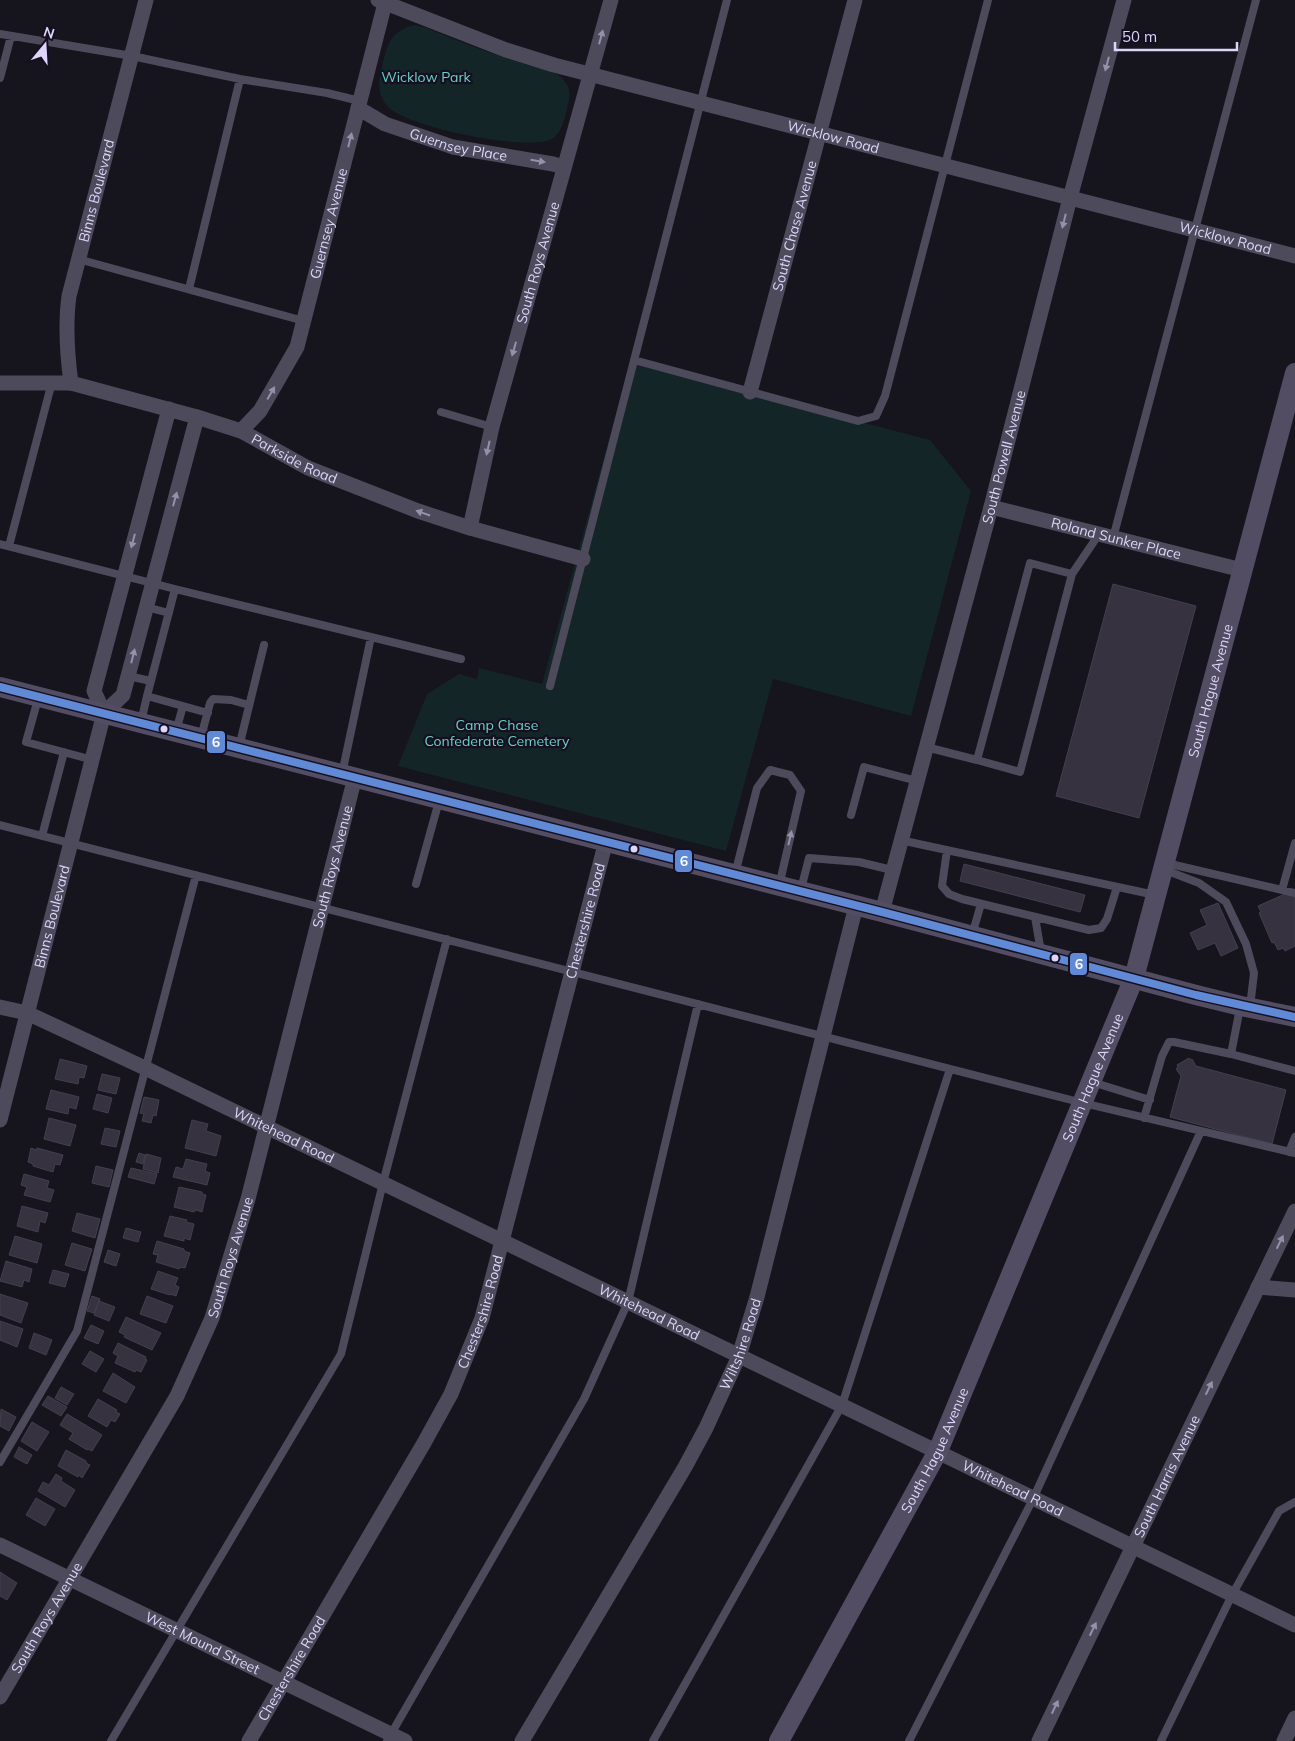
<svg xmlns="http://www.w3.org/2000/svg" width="1295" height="1741" font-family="Mulish,sans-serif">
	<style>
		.green { fill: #142528 }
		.building { fill: #36323f; stroke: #443f50 }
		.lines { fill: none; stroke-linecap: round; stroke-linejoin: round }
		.lane { stroke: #4d4a5c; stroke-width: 8 }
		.street { stroke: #4d4a5c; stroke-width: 15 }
		.secondary { stroke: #524d63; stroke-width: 20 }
		.bus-1-casing { stroke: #151021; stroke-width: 11 }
		.bus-1 { stroke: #6089d6; stroke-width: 8 }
		.oneway { fill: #9690ab }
		.bus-dot { fill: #ded5fa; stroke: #151021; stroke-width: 2 }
		.labels { text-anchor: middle; stroke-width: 4.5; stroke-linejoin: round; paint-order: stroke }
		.park-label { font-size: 14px; fill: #6ad1c4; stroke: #151021 }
		.street-label { font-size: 14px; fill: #ded5fa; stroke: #151021 }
		.line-badge { stroke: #151021; stroke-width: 2 }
		.badge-label { font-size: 14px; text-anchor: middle; font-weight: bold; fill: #fff }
	</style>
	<rect width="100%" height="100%" fill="#16141d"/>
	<path class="green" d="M414 25 424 27C460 42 497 56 535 67 544 70 556 71 562 78 572 88 570 97 567 109 564 121 562 132 552 139 528 152 405 127 387 106 377 94 378 81 382 67 387 44 390 32 414 25Z
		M630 362 930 440 971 491 911 716 773 679 726 851 398 766 427 694 459 674 477 679 479 668 542 684Z"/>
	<path class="building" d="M1113 584 1196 606 1139 818 1056 796Z
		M964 864 1085 895 1080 912 960 881Z
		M1285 894 1295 896V946L1285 951 1283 948 1278 950 1274 942 1272 943 1259 913 1261 912 1258 906Z
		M1218 903 1238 948 1221 956 1215 943 1198 950 1190 933 1207 925 1200 910Z
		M1189 1058 1190 1060 1192 1059 1196 1066 1286 1090 1272 1144 1170 1117 1181 1076 1176 1069 1178 1067 1177 1065Z
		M60 1059 87 1066 84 1078 79 1077 78 1084 55 1079Z
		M102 1074 120 1078 116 1094 98 1090Z
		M51 1090 79 1097 76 1109 69 1107 68 1114 46 1109Z
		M97 1094 112 1098 108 1113 93 1109Z
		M144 1097 159 1100 156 1116 153 1115 151 1123 142 1121 144 1114 140 1113Z
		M49 1118 76 1125 70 1146 44 1139Z
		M192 1120 208 1124 206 1131 221 1136 216 1156 185 1148Z
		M105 1128 120 1131 116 1147 101 1144Z
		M31 1148 36 1150 37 1148 63 1155 60 1165 55 1164 53 1172 33 1166V1164L28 1162Z
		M139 1153 145 1155 143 1164 136 1162Z
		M146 1154 161 1158 158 1173 143 1169Z
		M186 1159 207 1164 205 1171 210 1173 207 1185 173 1177 176 1167 183 1169Z
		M96 1166 113 1170 109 1187 92 1183Z
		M131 1168 157 1174 154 1184 128 1177Z
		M24 1174 49 1181 47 1188 54 1190 50 1202 24 1195 27 1187 21 1185Z
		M179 1187 202 1192V1194L206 1195 202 1212 196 1210 194 1212 174 1207Z
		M22 1206 48 1213 45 1223 40 1221 38 1232 17 1226Z
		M77 1213 100 1219 95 1238 72 1231Z
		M170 1216 187 1220 186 1222 194 1224 190 1240 184 1238V1241L164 1236Z
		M126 1228 141 1232 138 1242 123 1238Z
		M15 1236 42 1244 37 1263 9 1255Z
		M157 1241 184 1249V1251L190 1253 185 1268 180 1267 179 1269 156 1262 158 1255 153 1254Z
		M72 1243 92 1249 85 1271 65 1265Z
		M108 1250 120 1254 116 1266 104 1262Z
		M6 1261 32 1269 29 1282 24 1280 22 1287 0 1281Z
		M53 1270 69 1274 65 1287 49 1283Z
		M158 1271 178 1278 175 1285 179 1287 176 1296 170 1294V1295L151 1289Z
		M0 1294 28 1303 21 1323 0 1315Z
		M92 1296 100 1299 94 1313 87 1311Z
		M147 1296 173 1306 166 1323 140 1314Z
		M99 1301 115 1307 109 1321 94 1315Z
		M126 1317 161 1333 152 1350 124 1337 125 1335 119 1332Z
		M0 1321 23 1329 17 1347 0 1340Z
		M91 1325 104 1331 98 1344 84 1338Z
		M34 1333 52 1340 46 1355 29 1348Z
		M118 1343 146 1357 145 1359 147 1360 141 1372 136 1370 135 1372 115 1363 118 1356 113 1353Z
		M90 1351 104 1359 96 1372 82 1364Z
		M113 1373 135 1387 126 1403 103 1391Z
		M61 1387 74 1394 67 1405 55 1398Z
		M48 1396 67 1407 61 1416 42 1405Z
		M98 1399 117 1410 116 1412 120 1414 115 1422 111 1420 107 1427 88 1416Z
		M1 1409 16 1417 9 1431 0 1426Z
		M67 1414 102 1435 92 1451 88 1449 87 1450 69 1439 73 1433 60 1425Z
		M32 1422 49 1432 37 1451 21 1441Z
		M19 1447 32 1455 27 1464 14 1457Z
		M66 1450 86 1461V1463L90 1465 82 1478 79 1475 78 1477 58 1466Z
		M56 1474 62 1478 61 1481 75 1490 65 1507 38 1491 43 1482 49 1485Z
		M36 1498 55 1509 45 1526 26 1515Z
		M0 1572 17 1583 7 1600 0 1596Z"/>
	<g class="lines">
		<path class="lane" d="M0 34 132 56 240 79 327 93 360 101
			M0 78 11 36
			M78 259 304 321
			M189 289 240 79
			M634 360 858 421 876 416 885 396 988 0
			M441 412 492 427
			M1113 538 1256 0
			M0 544 175 589 461 659
			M9 546 52 382
			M1072 574 1020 772 977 760 1030 563 1072 574 1099 534
			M175 589 147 696 208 713
			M146 607 169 613
			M128 676 151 681
			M550 686 727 0
			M38 699 26 742 93 760
			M141 722 147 696
			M176 731 183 706
			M201 737 210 703 213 699 231 700 249 705
			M239 747 264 645
			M926 747 977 760
			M342 774 371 637
			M851 815 864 767 917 781
			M0 825 1083 1103 1295 1153
			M42 836 64 752
			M900 840 1155 895
			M947 850 942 886 949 894 962 899 1089 930 1101 928 1107 919 1117 887
			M1166 863 1295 893
			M1165 870 1199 883 1226 902 1246 944 1254 973 1250 1007
			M735 874 757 788 770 770 790 775 801 791 779 886
			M416 884 439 801
			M801 889 809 858 859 862 892 870
			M1282 890 1295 843
			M1035 917 1041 952
			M972 935 981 904
			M1240 1008 1231 1054 1295 1071
			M1092 1082 1150 1100
			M1144 1118 1162 1056 1169 1042H1174L1231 1054
			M1289 1152 1295 1137
			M0 1462 77 1331 196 875
			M111 1741 341 1354 383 1183 447 939
			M387 1741 584 1399 628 1302 698 1004
			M653 1741 842 1405 950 1069
			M909 1741 1033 1499 1201 1131
			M1161 1741 1232 1595 1279 1511 1295 1502"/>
		<g class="street">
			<path id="s1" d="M378 0 506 50 554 65 1295 256"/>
			<path id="s2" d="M358 108 385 124 453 147 553 164 564 167"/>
			<path id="s3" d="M0 383H71L197 417 241 431 308 468 418 511 470 528 583 559"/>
			<path id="s4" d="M71 383C67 353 65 325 69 296L146 0"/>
			<path id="s5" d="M750 392 855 0"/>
			<path id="s6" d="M241 431 260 411 297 347 385 3"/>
			<path id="s7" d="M991 507 1242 570"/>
			<path id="s8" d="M470 528 492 427 611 0"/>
			<path d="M104 713 94 691 169 409"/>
			<path id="s9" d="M882 912 991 507 1070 198 1124 0"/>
			<path id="s10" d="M0 1007 27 1013 145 1068 1295 1625"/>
			<path id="s11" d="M0 1120 104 713 123 695 197 417"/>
			<path d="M1258 1287 1295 1290"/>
			<path id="s12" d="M0 1545 405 1741"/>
			<path id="s13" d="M0 1697 177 1396 212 1318 248 1199 355 777"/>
			<path id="s14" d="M249 1741 424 1443 451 1394 482 1318 606 841"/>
			<path id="s15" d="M522 1741 685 1467 706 1428 739 1356 757 1297 856 906"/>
			<path id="s16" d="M1039 1741 1295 1211"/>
			<path d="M1284 1741 1295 1718"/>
		</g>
		<g class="secondary">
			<path d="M0 687 882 912 1196 995 1241 1006 1295 1017"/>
			<path id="s17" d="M779 1741 938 1451 1134 978 1295 373"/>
		</g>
		<defs>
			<path id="bus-1" d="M0 687 882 912 1196 995 1295 1017"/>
		</defs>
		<use href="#bus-1" class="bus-1-casing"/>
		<use href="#bus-1" class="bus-1"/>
	</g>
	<defs><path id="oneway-solid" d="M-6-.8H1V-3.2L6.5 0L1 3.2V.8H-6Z" transform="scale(1.25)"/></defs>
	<g class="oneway">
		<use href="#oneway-solid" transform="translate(601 37) rotate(-75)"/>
		<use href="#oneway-solid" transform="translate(1107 64) rotate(105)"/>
		<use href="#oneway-solid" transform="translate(350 140) rotate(-76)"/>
		<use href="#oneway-solid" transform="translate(538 161) rotate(9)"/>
		<use href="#oneway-solid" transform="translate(1064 221) rotate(104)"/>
		<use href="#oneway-solid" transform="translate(514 349) rotate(106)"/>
		<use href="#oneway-solid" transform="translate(271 393) rotate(-60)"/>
		<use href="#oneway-solid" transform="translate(488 448) rotate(103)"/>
		<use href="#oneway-solid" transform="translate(175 499) rotate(-75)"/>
		<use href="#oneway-solid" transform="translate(423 513) rotate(-161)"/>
		<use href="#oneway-solid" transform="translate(133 541) rotate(105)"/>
		<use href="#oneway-solid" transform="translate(133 656) rotate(-76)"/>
		<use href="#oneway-solid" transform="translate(790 838) rotate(-77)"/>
		<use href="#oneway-solid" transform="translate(1280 1242) rotate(-64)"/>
		<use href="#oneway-solid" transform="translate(1209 1388) rotate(-64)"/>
		<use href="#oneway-solid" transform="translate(1093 1629) rotate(-64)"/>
		<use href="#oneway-solid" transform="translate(1055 1707) rotate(-65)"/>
	</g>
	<g class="bus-dot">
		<circle cx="164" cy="729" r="4.5"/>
		<circle cx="634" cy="849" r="4.5"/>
		<circle cx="1055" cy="958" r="4.5"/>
	</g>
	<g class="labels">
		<g class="park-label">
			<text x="426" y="82">Wicklow Park</text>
			<text x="497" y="730">Camp Chase<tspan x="497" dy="16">Confederate Cemetery</tspan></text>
		</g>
		<g class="street-label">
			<text dy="5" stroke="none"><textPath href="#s1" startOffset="476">Wicklow Road</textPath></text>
			<text dy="5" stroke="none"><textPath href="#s2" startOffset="108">Guernsey Place</textPath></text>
			<text dy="5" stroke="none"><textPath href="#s4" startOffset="196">Binns Boulevard</textPath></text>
			<text dy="5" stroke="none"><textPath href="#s6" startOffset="229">Guernsey Avenue</textPath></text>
			<text dy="5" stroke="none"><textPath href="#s5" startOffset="172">South Chase Avenue</textPath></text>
			<text dy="5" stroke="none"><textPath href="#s1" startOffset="881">Wicklow Road</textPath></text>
			<text dy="5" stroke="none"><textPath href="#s8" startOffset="274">South Roys Avenue</textPath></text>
			<text dy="5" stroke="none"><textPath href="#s9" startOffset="471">South Powell Avenue</textPath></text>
			<text dy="5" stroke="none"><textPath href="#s3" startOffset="308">Parkside Road</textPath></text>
			<text dy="5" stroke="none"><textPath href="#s7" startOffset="129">Roland Sunker Place</textPath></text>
			<text dy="5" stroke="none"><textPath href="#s17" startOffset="1140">South Hague Avenue</textPath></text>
			<text dy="5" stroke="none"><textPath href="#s13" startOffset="902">South Roys Avenue</textPath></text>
			<text dy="5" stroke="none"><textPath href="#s11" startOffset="210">Binns Boulevard</textPath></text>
			<text dy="5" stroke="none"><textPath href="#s14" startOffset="894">Chestershire Road</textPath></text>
			<text dy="5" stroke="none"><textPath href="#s17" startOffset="735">South Hague Avenue</textPath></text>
			<text dy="5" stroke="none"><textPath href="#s10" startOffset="312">Whitehead Road</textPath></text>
			<text dy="5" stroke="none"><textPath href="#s13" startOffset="498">South Roys Avenue</textPath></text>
			<text dy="5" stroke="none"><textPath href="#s14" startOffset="489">Chestershire Road</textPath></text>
			<text dy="5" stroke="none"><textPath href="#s10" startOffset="718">Whitehead Road</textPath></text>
			<text dy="5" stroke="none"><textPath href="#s15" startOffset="454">Wiltshire Road</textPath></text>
			<text dy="5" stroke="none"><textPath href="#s17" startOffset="330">South Hague Avenue</textPath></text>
			<text dy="5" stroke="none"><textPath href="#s16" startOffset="294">South Harris Avenue</textPath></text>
			<text dy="5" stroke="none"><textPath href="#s10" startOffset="1122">Whitehead Road</textPath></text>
			<text dy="5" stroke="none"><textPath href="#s13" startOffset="92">South Roys Avenue</textPath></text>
			<text dy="5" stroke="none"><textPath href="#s12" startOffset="225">West Mound Street</textPath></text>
			<text dy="5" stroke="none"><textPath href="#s14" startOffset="84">Chestershire Road</textPath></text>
		</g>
	</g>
	<g class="line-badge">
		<rect x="206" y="730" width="20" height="24" rx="5" fill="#6089d6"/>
		<rect x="674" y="849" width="19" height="24" rx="5" fill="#6089d6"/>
		<rect x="1069" y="952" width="19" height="24" rx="5" fill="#6089d6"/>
	</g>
	<g class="badge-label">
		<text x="216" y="747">6</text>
		<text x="684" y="866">6</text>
		<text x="1079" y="969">6</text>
	</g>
	<g transform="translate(45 45) rotate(18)" stroke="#151021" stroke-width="4" paint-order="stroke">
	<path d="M0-4L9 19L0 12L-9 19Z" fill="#ded5fa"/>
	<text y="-8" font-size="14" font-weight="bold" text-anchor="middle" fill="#ded5fa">N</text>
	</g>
	<path d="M1115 42v8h122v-8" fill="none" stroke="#ded5fa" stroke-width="2.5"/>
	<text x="1122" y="42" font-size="15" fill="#ded5fa" stroke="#151021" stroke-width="4" paint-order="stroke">50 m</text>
</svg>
